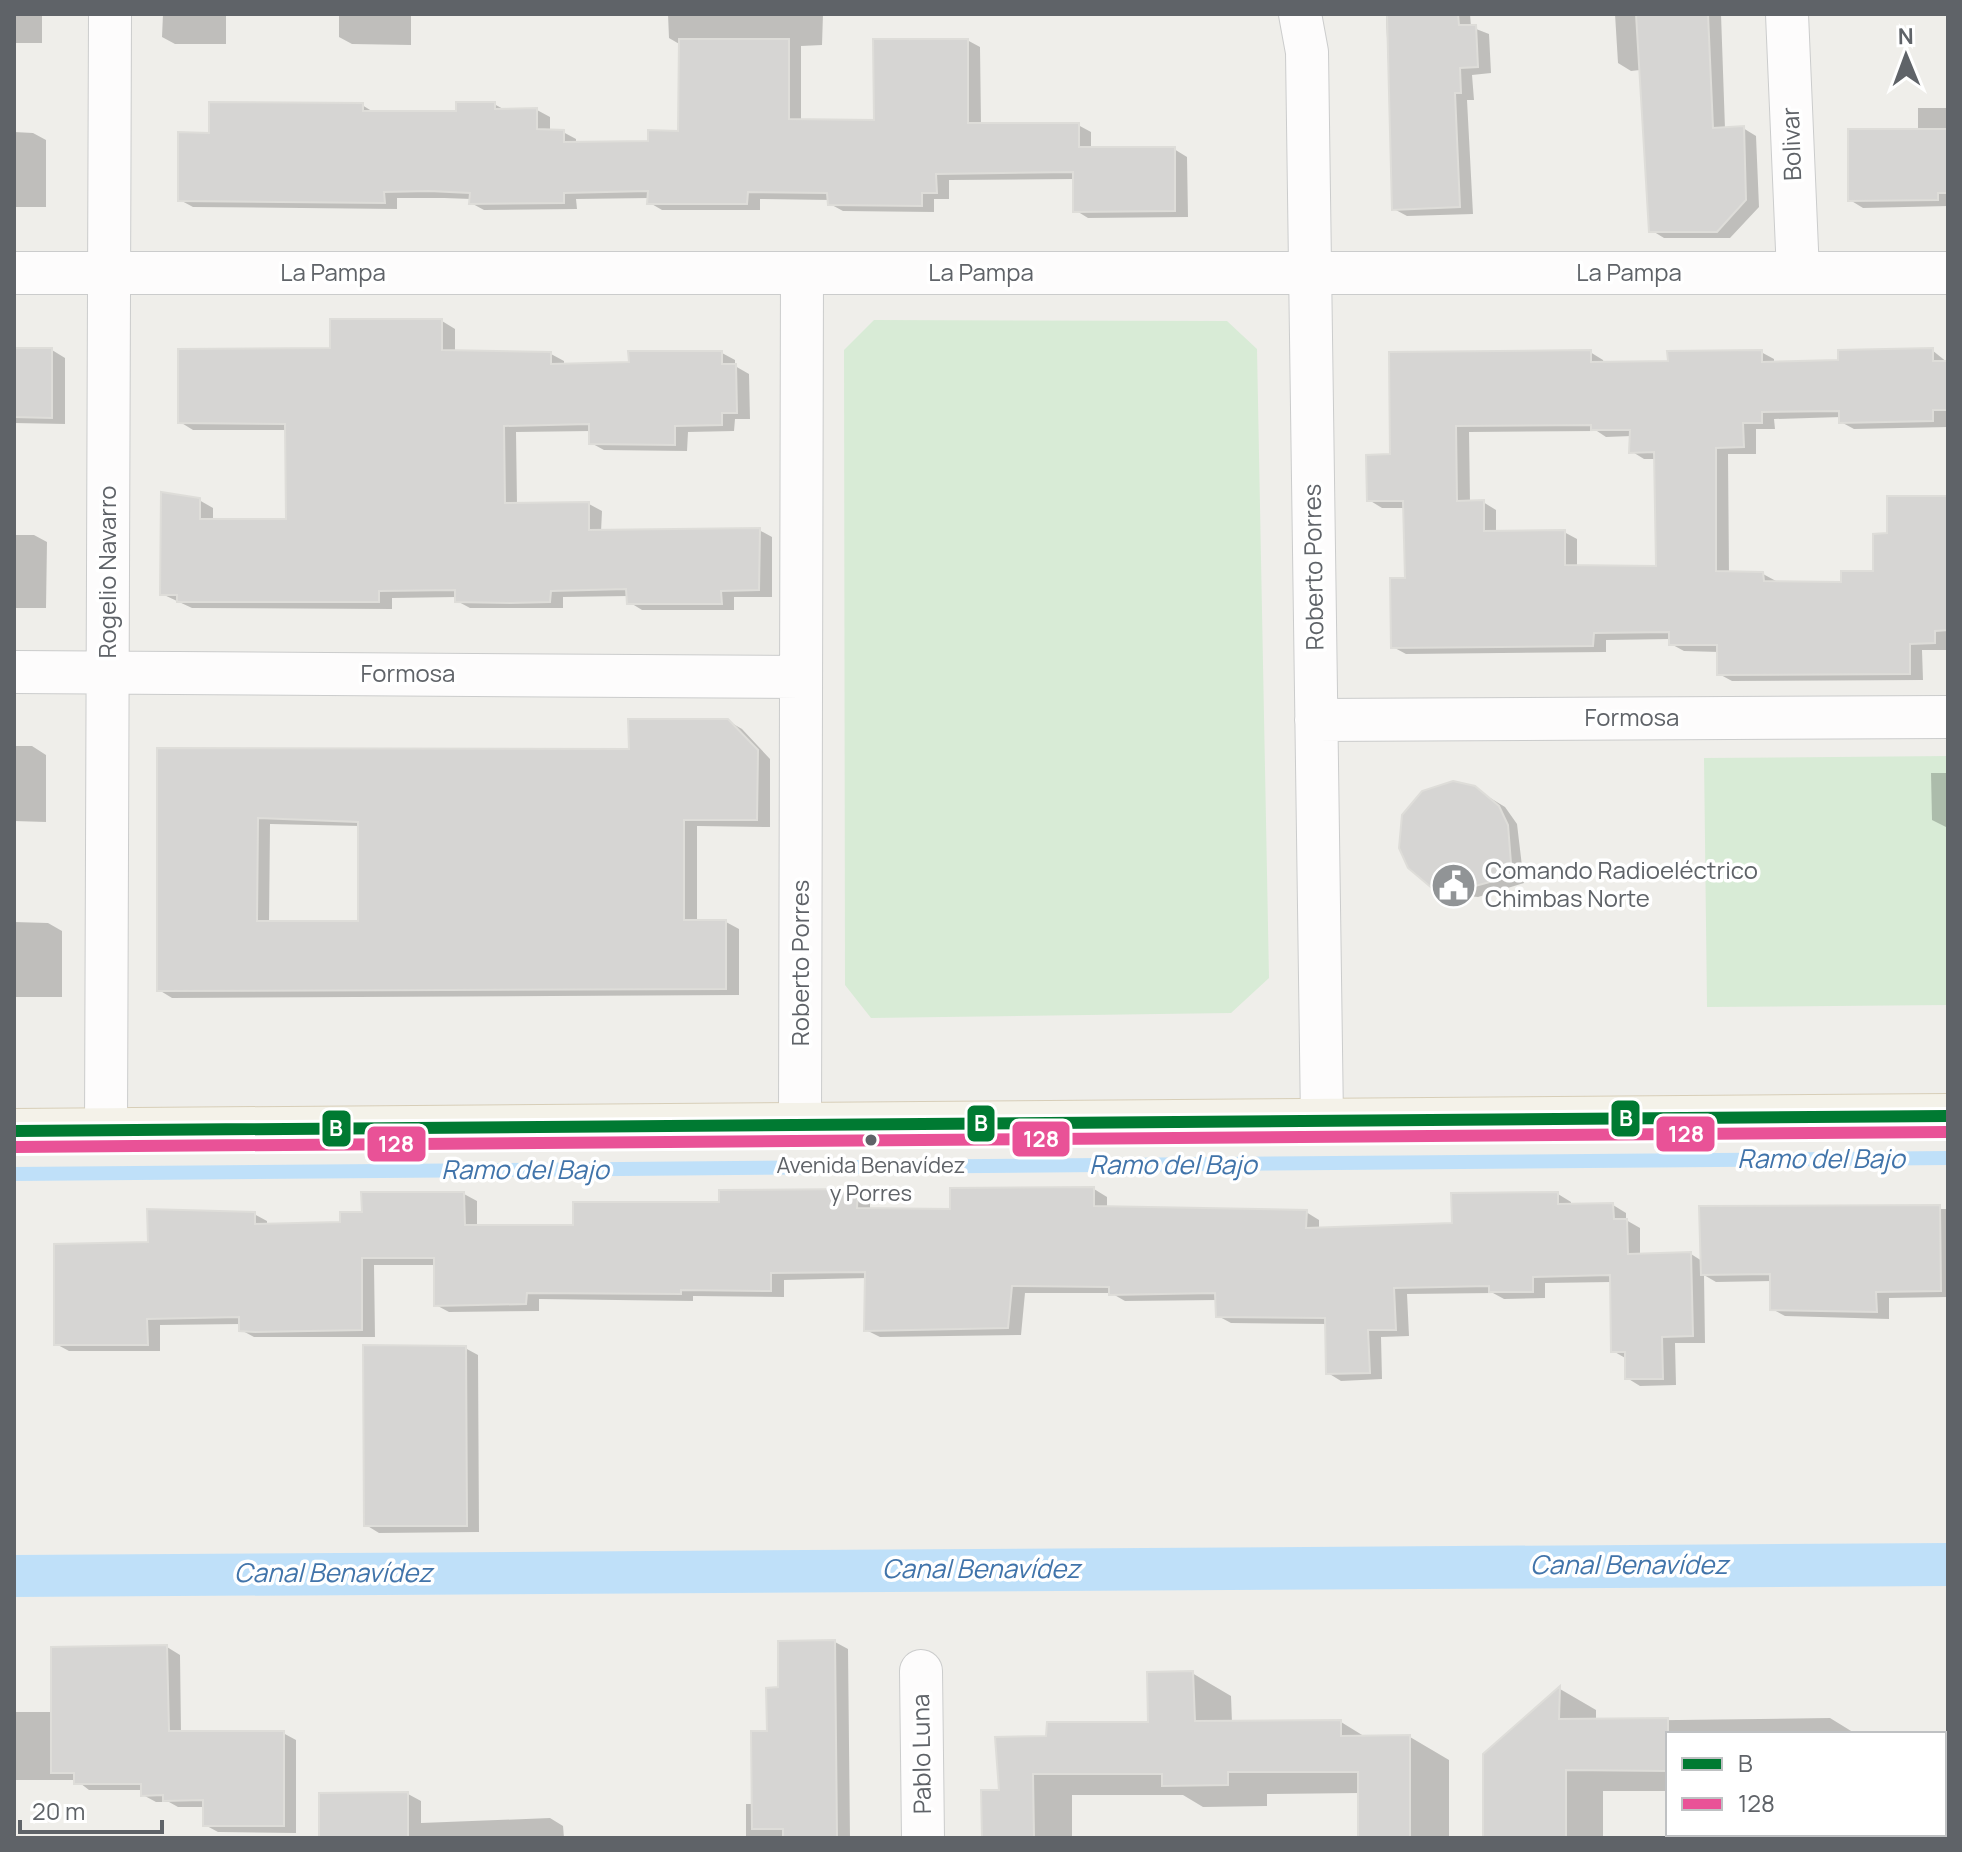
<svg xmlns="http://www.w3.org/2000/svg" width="1962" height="1852" font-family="Manrope,sans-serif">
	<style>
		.green { fill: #d8ebd6 }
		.water { fill: #bfe0f9 }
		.shadow { fill: #0003; fill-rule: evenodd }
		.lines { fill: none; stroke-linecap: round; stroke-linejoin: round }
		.stream { stroke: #bfe0f9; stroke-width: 14 }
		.building { fill: #d6d5d3; stroke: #deddd9; stroke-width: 2; fill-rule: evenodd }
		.minor-casing { stroke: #cbcccc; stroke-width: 44 }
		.primary-casing { stroke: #d7ceb8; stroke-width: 46 }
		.minor { stroke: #fdfcfc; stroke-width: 42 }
		.primary { stroke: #f4f2e9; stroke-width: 44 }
		.bus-1-casing { stroke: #fff; stroke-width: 18 }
		.bus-2-casing { stroke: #fff; stroke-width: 18 }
		.bus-1 { stroke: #007a32; stroke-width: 12 }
		.bus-2 { stroke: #e95297; stroke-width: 12 }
		.bus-dot { fill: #5f6368; stroke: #fff; stroke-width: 3 }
		.labels { text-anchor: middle; stroke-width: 7; stroke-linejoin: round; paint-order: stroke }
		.bus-label { font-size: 22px; fill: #5f6368; stroke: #fff }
		.street-label { font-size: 24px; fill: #5f6368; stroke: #fff }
		.poi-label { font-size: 24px; fill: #5f6368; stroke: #fff; text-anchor: start }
		.water-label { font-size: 26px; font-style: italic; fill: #4174aa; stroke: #fff }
		.line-badge { stroke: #fff; stroke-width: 3 }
		.badge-label { font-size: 22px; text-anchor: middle; font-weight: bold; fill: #fff }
	</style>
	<rect width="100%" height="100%" fill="#efeeea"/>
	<path class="green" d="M874 320 1227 321 1257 349 1269 978 1231 1013 871 1018 845 985 844 350Z
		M1948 756V1005L1707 1007 1704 758Z"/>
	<path class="water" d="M1948 1543V1586L14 1597V1555Z"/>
	<path class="shadow" d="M14 14H42V43H14Z
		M163 14H226V44H175L162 37Z
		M339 14H411V45L352 44 339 37Z
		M668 14H823L822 45 801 46V121L876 122 967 40 980 47 981 125H1078L1091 132V149H1174L1187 157 1188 217 1088 218 1075 210V179L949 180V199H934V212L843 211 830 204V200L760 199V210H662L650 203V198L576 199 577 209 484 210 471 203V199L444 198H397V209L193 207 180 200 211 135 362 105 375 113H458L494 104 505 110H537L550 117V131L563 132 576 139V144L650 143 680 133 681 45 669 38Z
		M1386 14H1470L1471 27 1489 34 1491 73 1472 75 1474 100H1467L1473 214 1407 216 1394 209Z
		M1615 14H1721L1725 129 1743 128 1756 136 1759 207 1730 238H1664L1651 230 1640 70 1631 71 1618 63Z
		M1918 108H1948V206L1863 208 1850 200 1918 131Z
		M14 132 33 133 46 140V207H14Z
		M442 321 455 329V352L551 354 564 361V366L631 364 722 353 735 360V366L749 374 750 419H735L734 431 688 432 687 451 604 450 591 443V431L516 432 517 505 589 504 602 511 601 532 759 530 772 537V597H734V610H642L629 602V596L563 597V608H470L457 601V597L392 598V609L192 608 162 594 199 500 213 508V521H289L287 430H193L180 422 332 350Z
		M14 350H52L65 358V424L14 423Z
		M1932 350 1948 363V427L1854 429 1841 422V417L1774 419 1775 429H1756V454H1728L1729 574H1763L1776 581 1843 584 1875 573 1889 535 1948 498V650H1922L1923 680 1732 681 1719 674V652L1684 651 1671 644V639L1606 640V652L1406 654 1393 647 1407 580 1405 508H1382L1369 500 1392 456 1590 352 1603 360 1604 364 1670 363 1761 352 1774 359V363L1840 362ZM1597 431 1606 437 1631 436V451L1644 459H1656L1658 568 1577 567V539L1564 532 1496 533V510L1483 502H1470L1469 432Z
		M14 535H34L47 542 46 608H14Z
		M728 721 742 729 770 759V827L697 826V922H726L739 929V995L172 998 159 990V750L631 751ZM270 824 360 826V923H269Z
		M14 746H32L46 755V822L14 821Z
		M1931 773H1948V828L1932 820Z
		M1453 783 1474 788 1505 807 1517 824 1524 883 1478 897 1447 894 1416 875 1404 857 1415 799 1433 788Z
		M14 922 48 923 62 931V997H14Z
		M1094 1189 1107 1197V1208L1306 1212 1319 1220V1230L1454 1225 1558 1194 1571 1202V1206L1613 1205 1626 1213V1220L1640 1228V1255L1691 1254 1702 1261 1701 1208 1948 1209V1297L1889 1298V1319L1785 1316 1772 1309V1281L1716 1282 1704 1275 1705 1343H1675L1676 1385 1640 1386 1627 1378V1359L1613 1351 1612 1282 1545 1283V1298L1504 1299 1493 1293 1407 1294 1409 1336 1381 1337 1382 1379 1341 1381 1328 1373 1327 1324 1231 1323 1218 1316 1217 1300 1125 1301 1111 1293H1025L1021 1335 880 1337 866 1330 867 1278 784 1280V1297L693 1296V1301L539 1299V1311L449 1312 436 1305V1265H374L375 1337H254L241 1330V1324L160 1325V1351H69L56 1344 150 1244 254 1214 267 1221V1226L342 1224 364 1214 464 1194 477 1201V1227H575L721 1204 857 1191 870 1198V1210L952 1211Z
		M465 1348 478 1355 479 1532 379 1533 366 1525Z
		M835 1642 848 1649 850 1838H746V1804H754L780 1689Z
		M167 1647 180 1655 181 1733H283L296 1740V1833L218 1832 205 1825V1807H178L169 1802H156L143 1795V1790H89L76 1780H14V1712H53Z
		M1192 1673 1231 1696 1232 1723 1341 1722 1367 1738 1410 1737 1449 1760V1838H1360V1793L1267 1794V1806L1203 1807 1183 1795H1072V1838H984L1001 1791 1048 1738 1150 1724Z
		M1560 1689 1596 1710V1721L1830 1718 1856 1734H1668V1791H1603V1838H1485Z
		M408 1794 421 1801V1823L550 1818 563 1826 564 1838H323Z"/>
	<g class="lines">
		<path class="stream" d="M14 1174 1948 1158"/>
	</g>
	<path class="building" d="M1387 14H1458L1459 25H1476L1478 67 1460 68 1461 93H1455L1460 207 1392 210Z
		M1636 14H1708L1713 128 1744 126 1746 200 1717 232H1649Z
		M679 39H789V119L874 120 873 39H968V123H1079V147H1175V211L1073 212V172L936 174 937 193H922V206L828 205 827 193 748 192 747 204H647L648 191 564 193V203L469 204 470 193 429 191 384 192 385 203 178 201V132L209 133V102L363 103V111H456V102H495V109L537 108V129L564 130V142L648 141V130L678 131Z
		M1848 129H1948V193H1938V200L1848 201Z
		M330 319H442V350L551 352V364L629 362 628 351H722V364H736L737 413H722V425L675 426V445L589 444V424L504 426 505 503 589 502V530L760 528 759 590 721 591 722 604H627L626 589 551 591 550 602 510 603 455 602V590L379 591V602H177V595H160L161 492 200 498V519H286L285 424 178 423V349L330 348Z
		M14 348H52V418L14 417Z
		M1933 348V361H1947L1948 410H1933V421L1839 423V411L1762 412V423H1743L1744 447 1716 448V571L1763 572 1764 581 1841 582V571H1873V534L1887 533V496H1948V630L1935 631V643L1910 644V674L1717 675V645H1669V632L1594 633 1593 646 1391 648 1390 578H1405L1403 501H1367L1366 455 1390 454 1389 352 1591 350V362L1668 361 1667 351 1762 350V362L1838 360V350ZM1591 425V430H1630L1629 453 1654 452 1656 566 1565 565V530L1484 531V500L1457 501 1456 426Z
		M628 719H728L758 750 757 820H684V920H726V989L157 991V748L629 749ZM258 818 358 822V921H257Z
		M1453 781 1475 786 1499 806 1508 825 1512 876 1453 892 1432 888 1408 868 1399 848 1402 815 1422 791Z
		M1094 1187V1206L1307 1210 1306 1228 1452 1223 1451 1193 1558 1192V1204L1613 1203 1614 1219H1627L1628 1254 1691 1252 1693 1336 1662 1337 1663 1379H1625V1352H1611L1610 1275 1533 1277V1292H1489V1286L1394 1288 1396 1330H1368L1370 1373 1326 1374 1325 1318 1216 1317 1215 1293 1109 1295V1287L1012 1286 1008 1328 864 1331 865 1272 771 1273V1291L681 1290V1294L527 1293 526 1304 434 1306V1258H362V1330L255 1332 239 1331V1317L147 1319 148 1345H54V1244L148 1242 147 1209 255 1212V1224L340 1222V1212H362L361 1192H464L465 1225H573V1202H719V1190L858 1189 857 1208 950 1209V1188Z
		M1940 1205 1941 1291 1876 1292 1877 1312 1770 1310V1274L1701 1275 1699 1206Z
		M363 1345 466 1346 467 1526H364Z
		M835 1640 837 1838H783V1829H752L751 1731H767L766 1688 778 1687V1641Z
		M167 1645 169 1731H284V1826H203V1800L163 1801V1795L141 1796V1784H74V1773H51V1647Z
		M1193 1671 1195 1721 1341 1720V1736L1410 1735V1838H1358V1772H1228V1785L1162 1786V1774H1033L1034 1838H982L981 1790H999L995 1737 1046 1736 1047 1722H1148L1147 1672Z
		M1560 1686 1559 1719 1668 1718V1771L1566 1770V1838H1483V1754Z
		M408 1792V1838H319V1793Z"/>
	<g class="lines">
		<defs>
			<path id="minor" d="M1300 14 1307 52 1322 1120
				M1787 14 1798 273
				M14 273H1948
				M14 672 801 677
				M1316 720 1948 717
				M800 1125 802 273
				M106 1130 110 14
				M921 1671 923 1838"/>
			<path id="primary" d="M14 1131 1948 1116"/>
		</defs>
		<use href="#minor" class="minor-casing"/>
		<use href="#primary" class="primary-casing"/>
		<use href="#minor" class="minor"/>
		<use href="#primary" class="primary"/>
		<defs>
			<path id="bus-1" d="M14 1131 1948 1116"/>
			<path id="bus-2" d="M14 1147 1948 1132"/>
		</defs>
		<use href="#bus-1" class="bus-1-casing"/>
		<use href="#bus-2" class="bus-2-casing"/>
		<use href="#bus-1" class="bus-1"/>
		<use href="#bus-2" class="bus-2"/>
	</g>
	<defs>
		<symbol id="civic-disc" viewBox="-11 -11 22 22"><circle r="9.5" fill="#919496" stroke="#fff"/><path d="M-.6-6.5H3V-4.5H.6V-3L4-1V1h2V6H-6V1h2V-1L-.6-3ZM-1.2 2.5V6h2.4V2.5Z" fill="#fff"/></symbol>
	</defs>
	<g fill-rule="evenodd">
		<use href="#civic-disc" x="1428" y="860" width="51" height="51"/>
	</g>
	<circle class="bus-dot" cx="871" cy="1140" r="7"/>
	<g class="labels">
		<g class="bus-label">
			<text x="871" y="1173">Avenida Benavídez<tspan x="871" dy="28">y Porres</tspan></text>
		</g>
		<g class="street-label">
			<text transform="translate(1792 144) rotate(-92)" y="8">Bolivar</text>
			<text x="333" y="281">La Pampa</text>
			<text x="981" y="281">La Pampa</text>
			<text x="1629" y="281">La Pampa</text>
			<text transform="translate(1314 567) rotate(-91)" y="8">Roberto Porres</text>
			<text transform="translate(108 572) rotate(-90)" y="8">Rogelio Navarro</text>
			<text x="408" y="682">Formosa</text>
			<text x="1632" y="726">Formosa</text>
			<text transform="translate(801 963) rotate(-90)" y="8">Roberto Porres</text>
			<text transform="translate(922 1754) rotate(-91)" y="8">Pablo Luna</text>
		</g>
		<g class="poi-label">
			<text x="1485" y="879">Comando Radioeléctrico<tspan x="1485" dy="28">Chimbas Norte</tspan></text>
		</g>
		<g class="water-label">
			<text x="1821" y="1168">Ramo del Bajo</text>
			<text x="1173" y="1174">Ramo del Bajo</text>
			<text x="525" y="1179">Ramo del Bajo</text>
			<text x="1629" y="1574">Canal Benavídez</text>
			<text x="981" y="1578">Canal Benavídez</text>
			<text x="333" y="1582">Canal Benavídez</text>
		</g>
	</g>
	<g class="line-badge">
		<rect x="1610" y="1099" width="31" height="39" rx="8" fill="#007a32"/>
		<rect x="966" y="1104" width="30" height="39" rx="8" fill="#007a32"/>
		<rect x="321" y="1109" width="31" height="39" rx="8" fill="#007a32"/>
		<rect x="1655" y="1115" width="61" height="38" rx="8" fill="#e95297"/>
		<rect x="1011" y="1120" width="60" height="38" rx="8" fill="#e95297"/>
		<rect x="366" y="1125" width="61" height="38" rx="8" fill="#e95297"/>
	</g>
	<g class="badge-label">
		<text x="1626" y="1126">B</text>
		<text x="981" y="1131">B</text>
		<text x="336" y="1136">B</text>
		<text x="1686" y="1142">128</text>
		<text x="1041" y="1147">128</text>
		<text x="396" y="1152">128</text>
	</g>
	<rect width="1962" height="1852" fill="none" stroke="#5f6368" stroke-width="32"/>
	<rect x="1666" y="1732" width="280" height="104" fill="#ffffff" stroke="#bfc1c3" stroke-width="2"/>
	<rect x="1682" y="1758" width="40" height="12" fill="#007a32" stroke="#bfc1c3" stroke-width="2"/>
	<text x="1738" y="1772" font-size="24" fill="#5f6368">B</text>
	<rect x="1682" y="1798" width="40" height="12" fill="#e95297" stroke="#bfc1c3" stroke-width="2"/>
	<text x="1738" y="1812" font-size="24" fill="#5f6368">128</text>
	<g transform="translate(1906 56) rotate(359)" stroke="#ffffff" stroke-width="6" paint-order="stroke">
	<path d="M0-6L14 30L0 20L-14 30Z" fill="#5f6368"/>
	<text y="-12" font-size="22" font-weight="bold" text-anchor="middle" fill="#5f6368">N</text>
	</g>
	<path d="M20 1820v12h142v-12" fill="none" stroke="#5f6368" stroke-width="4"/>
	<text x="32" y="1820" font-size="24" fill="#5f6368" stroke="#ffffff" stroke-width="6" paint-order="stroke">20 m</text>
</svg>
